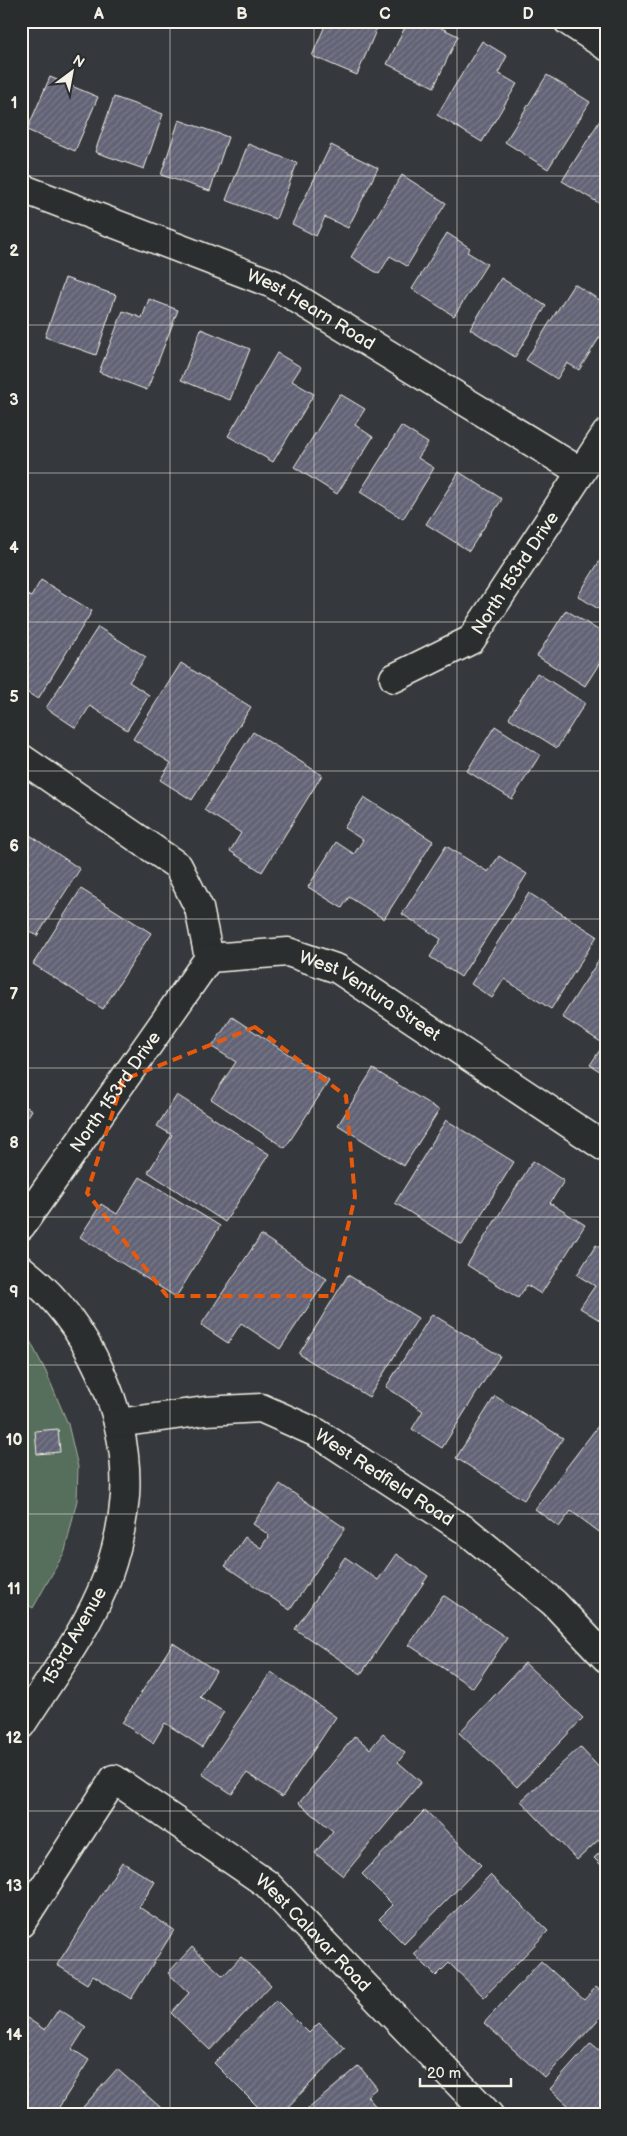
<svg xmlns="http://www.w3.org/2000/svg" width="627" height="2136" font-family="'Balsamiq Sans',sans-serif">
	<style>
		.park { fill: #566e5c; stroke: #a5b0a2 }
		.building { fill: url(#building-hatch); stroke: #f4f1e8 }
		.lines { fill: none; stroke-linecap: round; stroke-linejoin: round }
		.minor-casing { stroke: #f4f1e8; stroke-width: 31 }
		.path { stroke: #f4f1e8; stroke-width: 3; stroke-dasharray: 4 4; stroke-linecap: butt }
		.minor { stroke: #2a2d2e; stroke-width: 28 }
		.marked { fill: none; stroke: #e8590c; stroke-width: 4; stroke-dasharray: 10 6; stroke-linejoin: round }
		.grid { fill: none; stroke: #f4f1e8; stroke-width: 1; stroke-opacity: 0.55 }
		.labels { text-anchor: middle; stroke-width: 5; stroke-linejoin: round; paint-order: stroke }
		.street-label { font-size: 18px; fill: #f4f1e8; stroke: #2a2d2e }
		.neatline { fill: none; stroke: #f4f1e8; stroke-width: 2 }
		.grid-label { font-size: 16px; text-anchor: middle; font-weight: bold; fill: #f4f1e8 }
	</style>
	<defs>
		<pattern id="building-hatch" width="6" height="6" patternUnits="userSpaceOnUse" patternTransform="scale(1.25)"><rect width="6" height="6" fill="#626476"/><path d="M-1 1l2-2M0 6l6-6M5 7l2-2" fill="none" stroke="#797b8a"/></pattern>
	</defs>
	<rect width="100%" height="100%" fill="#35383c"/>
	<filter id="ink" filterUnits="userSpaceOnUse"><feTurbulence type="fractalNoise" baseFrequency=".02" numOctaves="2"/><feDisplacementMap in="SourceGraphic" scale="10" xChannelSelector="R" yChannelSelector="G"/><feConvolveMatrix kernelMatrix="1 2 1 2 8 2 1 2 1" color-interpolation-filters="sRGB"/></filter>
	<g filter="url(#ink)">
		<path class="park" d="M21 1329 27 1335 46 1372 68 1424 78 1467 77 1500 65 1551 33 1608 21 1601Z"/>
		<path class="building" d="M327 21H380L357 75 312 56Z
			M408 21H427L458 36 434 87 387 64Z
			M482 41 507 56 498 73 517 84 482 142 437 115Z
			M547 75 590 102 548 169 505 142Z
			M50 77 98 97 75 151 27 130Z
			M114 97 163 114 144 169 95 152Z
			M604 114 606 115V199L602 205 562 181Z
			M179 120 228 137 210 191 161 175Z
			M248 144 297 163 276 219 226 200Z
			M331 145 378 168 348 228 325 217 316 236 292 224Z
			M402 175 446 203 407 266 390 256 379 274 351 257Z
			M447 233 470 248 467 252 487 264 454 316 412 289Z
			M65 278 116 295 96 355 45 337Z
			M501 278 546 306 515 357 470 329Z
			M574 284 606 304V327L579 370 567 363 557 379 526 360Z
			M149 299 178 310 147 390 99 372 123 311 142 318Z
			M201 329 250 349 230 400 181 380Z
			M277 353 301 367 292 381 314 394 273 462 228 436Z
			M340 394 365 409 355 425 373 437 337 494 294 467Z
			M401 426 428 443 418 458 434 468 403 519 360 492Z
			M459 472 502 499 469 551 426 524Z
			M604 554H606V614L578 596Z
			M41 580 92 611 38 699 21 689V592L31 597Z
			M566 610 606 635V653L585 686 537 656Z
			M98 627 146 657 129 682 149 695 127 730 90 706 76 728 46 708Z
			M181 663 251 707 192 800 160 780 171 763 133 739Z
			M537 673 585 703 557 748 509 718Z
			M495 726 540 755 512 799 467 771Z
			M253 732 322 775 262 872 230 851 241 833 204 810Z
			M364 797 433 841 384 919 349 897 342 908 308 887 336 842 354 854 363 840 344 828Z
			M21 829 80 869 37 936 21 926Z
			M446 846 488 872 499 856 527 874 461 977 430 957 441 939 402 914Z
			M81 889 151 933 103 1009 33 964Z
			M529 893 597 936 551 1009 504 979 492 998 471 984Z
			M603 954 606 956V1075L590 1065 604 1044 562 1017Z
			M232 1017 329 1081 285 1148 211 1099 236 1062 212 1047Z
			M373 1069 439 1110 404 1166 338 1125Z
			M177 1095 269 1154 225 1222 148 1172 172 1135 157 1126Z
			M21 1104 32 1110 21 1128Z
			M446 1120 514 1162 462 1245 395 1203Z
			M533 1161 564 1181 550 1203 585 1225 541 1294 527 1285 518 1298 467 1265Z
			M140 1177 220 1226 176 1297 80 1237 101 1204 117 1214Z
			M261 1235 327 1279 280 1349 241 1323 228 1343 201 1325Z
			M596 1245 606 1251V1324L580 1308 595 1286 577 1275Z
			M348 1275 418 1318 369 1397 299 1354Z
			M432 1314 500 1356 442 1448 412 1429 423 1411 386 1387Z
			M495 1396 563 1438 524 1500 456 1458Z
			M601 1422 606 1425V1537L571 1511 559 1527 535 1509Z
			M58 1429 60 1452 37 1454 35 1431Z
			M280 1484 345 1528 290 1610 225 1566 245 1537 261 1548 269 1535 253 1524Z
			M396 1554 428 1576 361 1674 295 1629 345 1557 378 1580Z
			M443 1595 507 1638 473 1688 409 1645Z
			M173 1643 216 1671 200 1697 224 1712 202 1747 165 1723 153 1743 122 1723Z
			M525 1663 583 1718 517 1787 459 1733Z
			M271 1672 336 1717 282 1797 247 1773 232 1794 202 1774Z
			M383 1734 405 1753 398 1762 421 1782 343 1876 315 1853 333 1831 299 1803 355 1736 370 1749Z
			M580 1747 606 1775V1833L577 1860 521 1801Z
			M425 1810 481 1865 404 1944 379 1919 393 1905 362 1874Z
			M606 1847V1870L594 1858Z
			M122 1862 155 1882 139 1907 174 1930 131 1999 93 1975 87 1984 57 1965Z
			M490 1875 548 1931 484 1997 449 1963 436 1976 414 1954Z
			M192 1947 223 1976 241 1957 271 1985 210 2050 171 2013 189 1993 168 1973Z
			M541 1961 584 2000 596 1987 606 1996V2011L545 2078 484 2023Z
			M276 2000 309 2033 319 2023 345 2048 280 2115H266L214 2063Z
			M59 2009 86 2027 72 2049 89 2060 54 2115H21V2020L24 2016 45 2030Z
			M591 2043 606 2056V2112L602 2115H579L550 2089Z
			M359 2066 377 2088 367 2096 383 2115H301Z
			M117 2069 169 2115H76Z"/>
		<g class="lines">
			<defs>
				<g id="minor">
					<path d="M568 21 606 46"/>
					<path id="s1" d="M21 188 273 284 581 472"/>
					<path id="s2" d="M394 678 471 640 606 434"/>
					<path id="s3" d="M21 758 178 866 199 908 209 958 288 952 338 969 606 1148"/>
					<path id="s4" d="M21 1226 209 958"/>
					<path d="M21 1269C87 1320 130 1413 125 1496 123 1523 116 1552 107 1578 87 1631 51 1678 21 1725"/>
					<path id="s5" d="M118 1423 205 1411 261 1408 317 1433 468 1532 554 1603 606 1658"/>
					<path id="s6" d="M21 1923 114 1779 267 1884 489 2115"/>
				</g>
			</defs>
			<use href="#minor" class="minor-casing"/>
			<path class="path" d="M21 1444 23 1454 21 1470"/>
			<use href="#minor" class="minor"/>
		</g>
	</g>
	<path class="marked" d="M255 1027 346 1096 355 1197 331 1296H167L87 1193 123 1080Z"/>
	<path class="grid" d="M170 21V2115M314 21V2115M457 21V2115M21 176H606M21 325H606M21 473H606M21 622H606M21 771H606M21 919H606M21 1068H606M21 1217H606M21 1365H606M21 1514H606M21 1663H606M21 1811H606M21 1960H606"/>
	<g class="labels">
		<g class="street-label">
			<text dy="6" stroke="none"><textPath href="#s1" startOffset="315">West Hearn Road</textPath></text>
			<text dy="6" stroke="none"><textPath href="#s2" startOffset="166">North 153rd Drive</textPath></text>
			<text dy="6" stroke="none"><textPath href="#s3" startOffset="461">West Ventura Street</textPath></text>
			<text dy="6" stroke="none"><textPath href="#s4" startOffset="164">North 153rd Drive</textPath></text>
			<text dy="6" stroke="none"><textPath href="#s5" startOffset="286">West Redfield Road</textPath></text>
			<text transform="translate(74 1636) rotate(-60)" y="6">153rd Avenue</text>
			<text dy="6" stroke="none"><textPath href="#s6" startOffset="424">West Calavar Road</textPath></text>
		</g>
	</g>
	<rect width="627" height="2136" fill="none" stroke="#2a2d2e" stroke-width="55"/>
	<g transform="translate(72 72) rotate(32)" stroke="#2a2d2e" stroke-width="4" paint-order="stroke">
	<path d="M0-4L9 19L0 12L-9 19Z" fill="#f4f1e8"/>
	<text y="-8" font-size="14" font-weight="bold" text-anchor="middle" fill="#f4f1e8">N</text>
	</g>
	<path d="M420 2078v8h91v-8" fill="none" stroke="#f4f1e8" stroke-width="2.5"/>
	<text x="427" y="2078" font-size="15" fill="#f4f1e8" stroke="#2a2d2e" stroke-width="4" paint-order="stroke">20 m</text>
	<rect x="28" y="28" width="572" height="2080" class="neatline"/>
	<g class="grid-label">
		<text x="99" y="19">A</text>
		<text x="242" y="19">B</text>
		<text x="385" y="19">C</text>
		<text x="528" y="19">D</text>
		<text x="14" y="108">1</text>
		<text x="14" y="256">2</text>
		<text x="14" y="405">3</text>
		<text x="14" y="553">4</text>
		<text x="14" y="702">5</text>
		<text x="14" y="851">6</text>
		<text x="14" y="999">7</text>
		<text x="14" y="1148">8</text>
		<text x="14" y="1297">9</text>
		<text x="14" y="1445">10</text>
		<text x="14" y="1594">11</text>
		<text x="14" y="1743">12</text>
		<text x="14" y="1891">13</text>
		<text x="14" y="2040">14</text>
	</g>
</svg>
